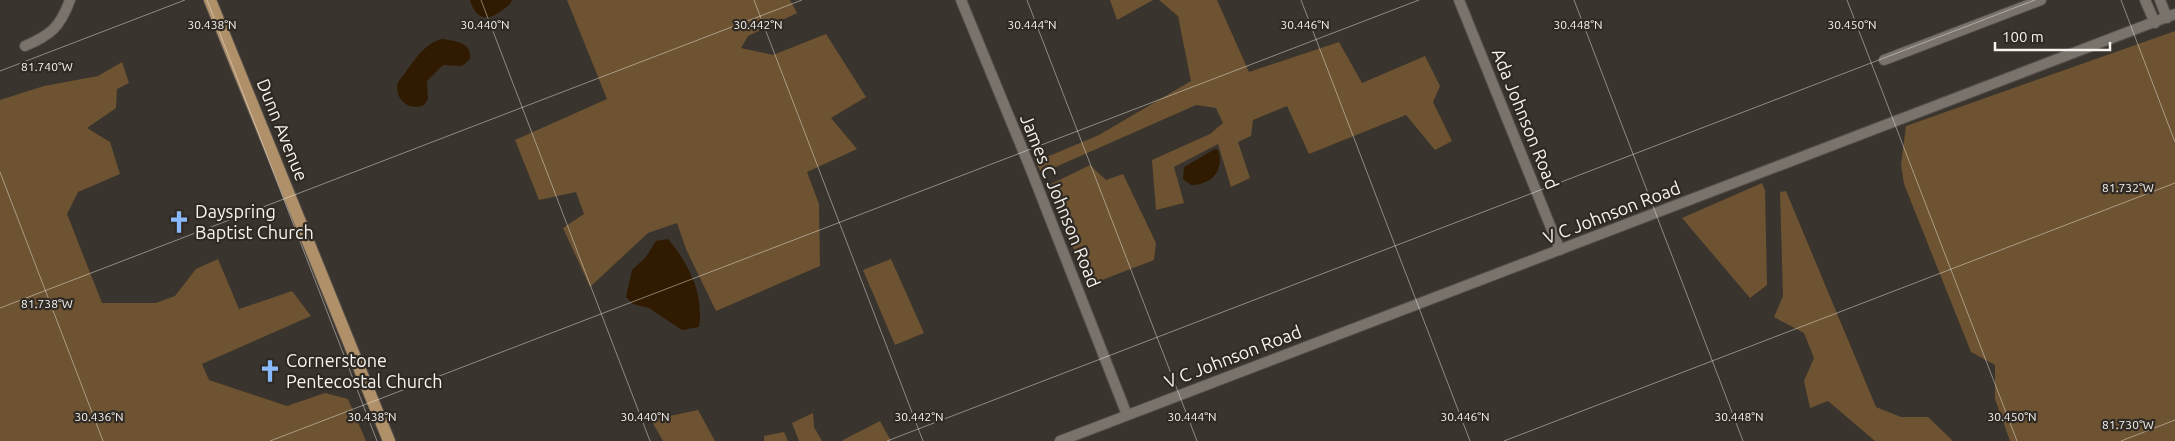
<svg xmlns="http://www.w3.org/2000/svg" width="2175" height="441" font-family="Ubuntu,sans-serif">
	<style>
		.green { fill: #6d5331 }
		.water { fill: #301b00 }
		.lines { fill: none; stroke-linecap: round; stroke-linejoin: round }
		.minor-casing { stroke: #544f4a; stroke-width: 12 }
		.major-casing { stroke: #544f4a; stroke-width: 14 }
		.minor { stroke: #79736c; stroke-width: 10 }
		.major { stroke: #b09068; stroke-width: 12 }
		.ticks { fill: none; stroke: #f7f4f0; stroke-width: 1; stroke-opacity: 0.45 }
		.labels { text-anchor: middle; stroke-width: 4.5; stroke-linejoin: round; paint-order: stroke }
		.street-label { font-size: 18px; fill: #f7f4f0; stroke: #2f2a23 }
		.poi-label { font-size: 18px; fill: #f7f4f0; stroke: #2f2a23; text-anchor: start }
		.ticks-label { font-size: 12px; text-anchor: middle; fill: #f7f4f0; stroke: #2f2a23; stroke-width: 4.5; stroke-linejoin: round; paint-order: stroke }
	</style>
	<rect width="100%" height="100%" fill="#39342d"/>
	<path class="green" d="M567 0H790L797 13 748 36 741 48 773 55 826 34 866 97 831 118 857 149 807 172 819 204 820 266 716 311 686 249 677 223 648 233 590 287 563 228 584 214 576 192 539 200 515 140 607 99Z
		M1110 0H1153L1117 20Z
		M1159 0H1217L1249 72 1339 42 1362 83 1425 56 1440 86 1433 102 1452 141 1435 150 1406 115 1309 154 1287 106 1253 120 1251 136 1238 142 1250 178 1231 187 1218 144 1174 167 1184 203 1156 210 1152 160 1210 134 1223 123 1216 108 1196 105 1042 173 1035 162 1099 135 1191 81 1178 16Z
		M2175 31V441H2010L1995 399V365L1971 352 1904 184 1901 165 1906 126Z
		M122 62 129 83 117 89 116 108 87 128 110 142 120 174 78 192 67 214 102 303H156L175 296 196 269 218 259 239 309 292 291 311 316 202 364 209 380 287 406 325 393 348 399 366 441H0V100L44 86 98 76Z
		M1090 165 1106 180 1123 174 1156 243 1154 260 1089 285 1047 186Z
		M1762 183 1765 190 1767 285 1750 298 1682 218Z
		M1786 191 1876 407 1901 417H1928L1953 441H1875L1828 401 1810 408 1804 381 1814 358 1804 333 1774 317 1783 296 1780 192Z
		M891 259 924 333 895 345 863 270Z
		M698 410 715 441H663L651 420Z
		M813 413 814 427 822 441H799L792 423Z
		M880 421 891 441H843V440Z
		M784 432 788 441H764V436Z"/>
	<path class="water" d="M470 0H512C509 7 504 9 498 13 484 23 474 15 470 0Z
		M442 39C455 41 472 42 470 59L462 66 443 65 427 81 428 99 424 105C409 112 393 98 398 82 411 67 421 44 442 39Z
		M1215 149 1218 150C1225 171 1211 185 1191 185L1183 179 1184 167Z
		M668 239C689 264 704 294 699 327L682 330 649 308 633 304 626 297 632 270 646 257 656 241Z"/>
	<g class="lines">
		<defs>
			<path id="minor" d="M961 0 1031 170 1127 415
				M1459 0 1560 250
				M2145 0 2155 23
				M2160 0 2167 18
				M25 46C51 35 60 27 70 0
				M1884 60 2041 0
				M1060 441 2175 14"/>
			<path id="major" d="M210 0 389 441"/>
		</defs>
		<use href="#minor" class="minor-casing"/>
		<use href="#major" class="major-casing"/>
		<use href="#minor" class="minor"/>
		<use href="#major" class="major"/>
	</g>
	<path class="ticks" d="M207 0 377 441M481 0 650 441M754 0 923 441M1027 0 1197 441M1301 0 1470 441M1574 0 1743 441M1847 0 2017 441M2121 0 2175 142M0 71 185 0M0 172 103 441M0 308 802 0M270 441 1419 0M887 441 2035 0M1504 441 2175 183M2121 441 2175 420"/>
	<defs>
		<symbol id="church-bare" viewBox="-9 -9 18 18"><path d="M-1.2-6h2.4v3.5h3.3v2.4h-3.3V6h-2.4V-.1h-3.3v-2.4h3.3Z" fill="#8bbafc" stroke="#2f2a23" stroke-width="2.5" paint-order="stroke"/></symbol>
	</defs>
	<g fill-rule="evenodd">
		<use href="#church-bare" x="163" y="206" width="32" height="32"/>
		<use href="#church-bare" x="254" y="355" width="32" height="32"/>
	</g>
	<g class="labels">
		<g class="street-label">
			<text transform="translate(1525 119) rotate(68)" y="6">Ada Johnson Road</text>
			<text transform="translate(282 130) rotate(68)" y="6">Dunn Avenue</text>
			<text transform="translate(1060 201) rotate(68)" y="6">James C Johnson Road</text>
			<text transform="translate(1612 213) rotate(-21)" y="6">V C Johnson Road</text>
			<text transform="translate(1233 357) rotate(-21)" y="6">V C Johnson Road</text>
		</g>
		<g class="poi-label">
			<text x="195" y="218">Dayspring<tspan x="195" dy="21">Baptist Church</tspan></text>
			<text x="286" y="367">Cornerstone<tspan x="286" dy="21">Pentecostal Church</tspan></text>
		</g>
	</g>
	<g class="ticks-label">
		<text x="485" y="29">30.440°N</text>
		<text x="758" y="29">30.442°N</text>
		<text x="1305" y="29">30.446°N</text>
		<text x="212" y="29">30.438°N</text>
		<text x="1032" y="29">30.444°N</text>
		<text x="1578" y="29">30.448°N</text>
		<text x="1852" y="29">30.450°N</text>
		<text x="47" y="71">81.740°W</text>
		<text x="2128" y="192">81.732°W</text>
		<text x="47" y="308">81.738°W</text>
		<text x="99" y="421">30.436°N</text>
		<text x="372" y="421">30.438°N</text>
		<text x="645" y="421">30.440°N</text>
		<text x="919" y="421">30.442°N</text>
		<text x="1192" y="421">30.444°N</text>
		<text x="1465" y="421">30.446°N</text>
		<text x="1739" y="421">30.448°N</text>
		<text x="2012" y="421">30.450°N</text>
		<text x="2128" y="429">81.730°W</text>
	</g>
	<path d="M1995 42v8h115v-8" fill="none" stroke="#f7f4f0" stroke-width="2.5"/>
	<text x="2002" y="42" font-size="15" fill="#f7f4f0" stroke="#2f2a23" stroke-width="4" paint-order="stroke">100 m</text>
</svg>
